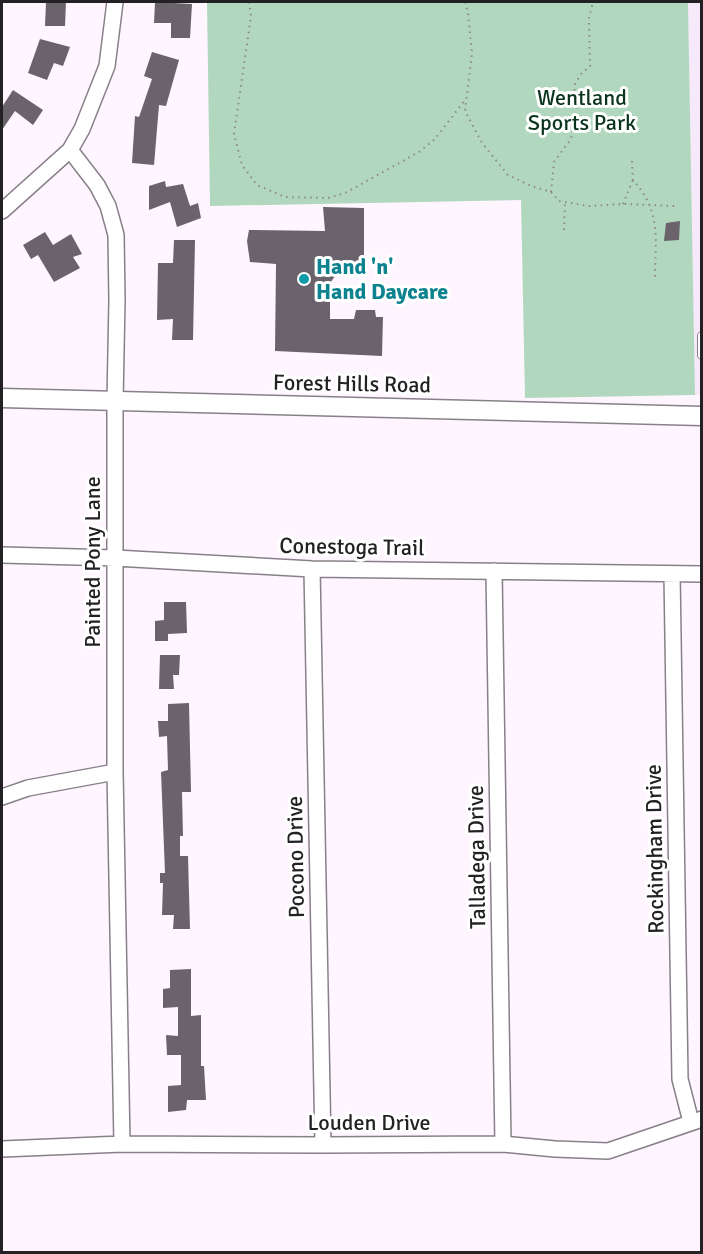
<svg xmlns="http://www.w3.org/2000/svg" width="703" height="1254" font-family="Signika,sans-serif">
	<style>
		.built { fill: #f6e9f9 }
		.green { fill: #b1d7be }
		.building { fill: #6a636b }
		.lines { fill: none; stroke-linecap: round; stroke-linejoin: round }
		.service-casing { stroke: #888089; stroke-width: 10 }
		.minor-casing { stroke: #888089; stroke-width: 18 }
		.tertiary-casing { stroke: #888089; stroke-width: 21 }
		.path { stroke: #8e888e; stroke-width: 2; stroke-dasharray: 1.5 4.5; stroke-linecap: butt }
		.service { stroke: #fff; stroke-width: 8 }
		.minor { stroke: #fff; stroke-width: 15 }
		.tertiary { stroke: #fff; stroke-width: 18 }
		.culture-dot { fill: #0f9aa8; stroke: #fff; stroke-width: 2 }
		.labels { text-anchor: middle; stroke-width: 6; stroke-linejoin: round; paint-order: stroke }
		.park-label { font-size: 22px; fill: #0b341f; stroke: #fff }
		.culture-label { font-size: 22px; font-weight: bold; fill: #0d838f; stroke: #fff; text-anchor: start }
		.street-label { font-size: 22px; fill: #242124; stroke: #fff }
	</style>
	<rect width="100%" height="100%" fill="#fef5ff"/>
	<path class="built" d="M688 2H702L701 395H695Z"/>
	<path class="green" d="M207 2H688L695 395 525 398 521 200 210 206Z"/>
	<path class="building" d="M46 2H66L65 26H45Z
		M155 2 192 4 190 38H171V23H154Z
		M40 39 70 47 63 66 54 63 47 80 28 73Z
		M152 52 179 60 166 106 159 105 154 165 132 163 135 116 139 117 152 79 144 76Z
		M13 90 43 110 33 125 15 111 2 130V107Z
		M165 181 166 187 183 184 190 206 198 203 201 218 177 227 170 202 149 210V186Z
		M323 207 364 208V275H336L330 283V319H354L356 310H375L376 317H383L382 356 275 351 276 264 250 262 247 241 249 230 325 231Z
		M680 221 679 240 664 241 666 223Z
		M45 232 53 245 71 234 82 254 73 257 80 268 54 282 38 255 31 259 23 245Z
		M174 240H195L193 340H172L173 319 157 320 158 263H173Z
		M164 602H186L187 633 168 634V641H155V621L164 620Z
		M160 655H180L179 675H173L174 689H159Z
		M189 703 191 792H182L183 836H180V856H188L190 929H173L174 915H162L163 883H160V873H165L161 772 168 770 167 736 159 737 158 721H168V704Z
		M191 969V1016L201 1015V1066H204L206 1100H187L186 1110 168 1112V1086L181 1085V1055H167L166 1035 178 1036V1007L163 1008V989L170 988V970Z"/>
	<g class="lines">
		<defs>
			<path id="service" d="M702 336V355"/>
			<path id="minor" d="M70 150 97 185 108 206 116 235 117 300 115 401V772L122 1144
				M2 211 70 150 82 129 107 66 115 2
				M2 555 115 558 312 569 702 574
				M312 569 323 1145
				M494 571 503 1144
				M672 574 680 1079 691 1122
				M2 797 28 788 115 772
				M2 1149 122 1144 323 1145 503 1144 555 1149 608 1151 702 1119"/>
			<path id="tertiary" d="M2 398 702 416"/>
		</defs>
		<use href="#service" class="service-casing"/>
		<use href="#minor" class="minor-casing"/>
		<use href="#tertiary" class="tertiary-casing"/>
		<path class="path" d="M249 2 251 16 234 134 242 165 257 185 285 197 328 198 345 193 365 182 419 152 435 139 465 100
			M465 2 468 13 472 53 465 111 482 143 508 175 531 186 551 192 559 201 589 206 623 204 675 206
			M632 161 633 180C662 212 655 239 655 280
			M551 192 554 162 571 139 577 111 574 95 575 84 581 74 590 66 589 18 593 2
			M623 204 633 180
			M564 230 565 202"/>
		<use href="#service" class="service"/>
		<use href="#minor" class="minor"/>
		<use href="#tertiary" class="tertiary"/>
	</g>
	<circle class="culture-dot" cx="304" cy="279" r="6"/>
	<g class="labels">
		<g class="park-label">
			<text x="582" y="105">Wentland<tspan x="582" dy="25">Sports Park</tspan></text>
		</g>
		<g class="culture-label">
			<text x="316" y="274">Hand 'n'<tspan x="316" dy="25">Hand Daycare</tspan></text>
		</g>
		<g class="street-label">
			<text transform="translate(352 383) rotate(1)" y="8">Forest Hills Road</text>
			<text transform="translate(352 546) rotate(1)" y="8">Conestoga Trail</text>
			<text transform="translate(92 562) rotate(-90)" y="8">Painted Pony Lane</text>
			<text transform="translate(654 849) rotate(-91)" y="8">Rockingham Drive</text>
			<text transform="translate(295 857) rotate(-91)" y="8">Pocono Drive</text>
			<text transform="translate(476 857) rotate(-91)" y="8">Talladega Drive</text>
			<text x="369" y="1130">Louden Drive</text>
		</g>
	</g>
	<rect width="703" height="1254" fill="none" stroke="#242124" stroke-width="6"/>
</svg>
